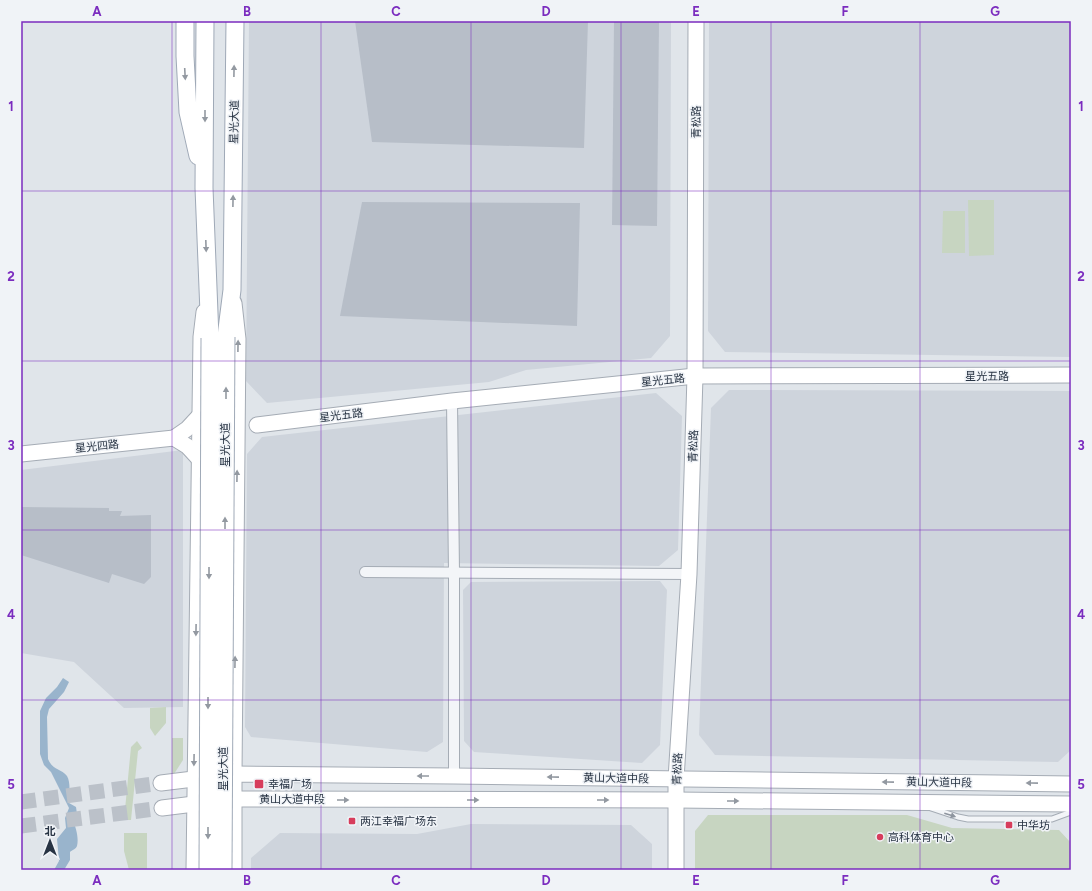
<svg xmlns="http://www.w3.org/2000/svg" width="1092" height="891" viewBox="0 0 1092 891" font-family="Figtree,'Noto Sans SC',sans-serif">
<rect width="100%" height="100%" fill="#e0e5ea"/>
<g fill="#ced4dc">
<polygon points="249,21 671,21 670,336 651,358 526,370 489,382 267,403 246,381"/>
<polygon points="709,21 1071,21 1071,357 725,352 708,331"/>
<polygon points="729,390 1071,391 1071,750 1058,762 715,755 699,735 711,408"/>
<polygon points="656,393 682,416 678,550 659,566 444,563 443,742 427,752 251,737 245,727 247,454 262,437"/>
<polygon points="183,450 183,707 124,708 74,662 21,653 21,470"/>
<polygon points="660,581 667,590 660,745 642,763 474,752 464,741 463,590 471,582"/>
<polygon points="471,824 631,825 652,844 652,870 251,870 251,858 280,833 417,834"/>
</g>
<g fill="#c7d5c1">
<polygon points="968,200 994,200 994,255 969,256"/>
<polygon points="943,211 965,211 965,253 942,253"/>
<polygon points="166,707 166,723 155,736 150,728 150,708"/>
<polygon points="172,738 183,738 183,760 174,774 172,774"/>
<polygon points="137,741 142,748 138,751 131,820 124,820 131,747"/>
<polygon points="708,815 907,815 952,828 1059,830 1071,843 1071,870 695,870 695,831"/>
<polygon points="147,833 147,870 129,870 124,851 124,833"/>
</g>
<path fill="#99b4cc" d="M63,678L69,682L64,692L49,709L47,717L48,759C53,771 61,768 67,776C71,783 69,795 69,803L76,807L77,814L72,820C76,826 79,838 77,846C76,849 72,850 70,852V860L64,870H54L59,861L57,839L66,828L65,818L69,808L51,772L44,765L40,754V711L46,698L57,687Z"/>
<g fill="#b7bec8">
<polygon points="355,21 588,21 584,148 372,142"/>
<polygon points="614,21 659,21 657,226 612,225"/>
<polygon points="362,202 580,203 577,326 340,316"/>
<polygon points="21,507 109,508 109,511 122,511 120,516 151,515 151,577 144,584 112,574 109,583 21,555"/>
</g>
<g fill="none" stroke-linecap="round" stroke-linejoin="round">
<g stroke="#bbc1c9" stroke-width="15" stroke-dasharray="15 8" stroke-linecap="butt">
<polyline points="21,802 161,783"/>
<polyline points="21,826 162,808"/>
</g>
<g stroke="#a5acb5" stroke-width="7">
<polyline id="lane" points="931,808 958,817 968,819 1052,819 1071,812"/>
</g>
<g stroke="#a5acb5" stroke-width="12">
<g id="street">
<polyline points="452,401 454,573 454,776"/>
<polyline points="365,572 689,574"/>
</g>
</g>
<g stroke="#a5acb5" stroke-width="17">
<g id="secondary">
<polyline points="234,303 238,339 234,774 234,870"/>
<polyline points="257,425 452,401 695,376 1071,375"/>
<polyline points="21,454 174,438"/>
<polyline points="199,459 187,446 174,438 187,429 199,416"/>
<polyline points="161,783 234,774 454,776 1071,784"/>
<polyline points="162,808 234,799 676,800 1071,804"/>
<polyline points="194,870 201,337 204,312"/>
<polyline points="676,870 676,779 689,574 695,376 696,21"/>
</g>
</g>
<g stroke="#9fa9b7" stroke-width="19">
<g id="primary">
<polyline points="185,21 185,56 188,112 198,156"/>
<polyline points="205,21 204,188 210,338"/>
<polyline points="226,337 232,290 235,21"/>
</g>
</g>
<use href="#lane" stroke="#f3f5f8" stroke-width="5"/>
<use href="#street" stroke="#f3f5f8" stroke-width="10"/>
<use href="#secondary" stroke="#fff" stroke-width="15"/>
<use href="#primary" stroke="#fff" stroke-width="17"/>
<g stroke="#9fa9b7" stroke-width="19" stroke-linecap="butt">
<g id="primary-bridge">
<polyline points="208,870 210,338"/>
<polyline points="223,870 226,337"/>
</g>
</g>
<use href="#primary-bridge" stroke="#fff" stroke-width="17"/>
</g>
<defs><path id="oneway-solid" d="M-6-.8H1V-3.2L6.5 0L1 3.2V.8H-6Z"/></defs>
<g fill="#9399a1">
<use href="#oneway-solid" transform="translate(234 71) rotate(-89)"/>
<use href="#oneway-solid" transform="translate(185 74) rotate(87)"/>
<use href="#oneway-solid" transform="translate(205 116) rotate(90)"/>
<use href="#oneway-solid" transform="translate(233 201) rotate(-89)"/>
<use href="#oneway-solid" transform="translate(206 246) rotate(88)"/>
<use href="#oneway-solid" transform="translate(238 346) rotate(-89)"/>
<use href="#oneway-solid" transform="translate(226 393) rotate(-90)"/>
<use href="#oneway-solid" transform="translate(237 476) rotate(-89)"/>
<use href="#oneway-solid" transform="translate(225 523) rotate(-90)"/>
<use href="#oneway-solid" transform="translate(209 573) rotate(90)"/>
<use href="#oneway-solid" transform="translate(196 630) rotate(91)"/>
<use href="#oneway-solid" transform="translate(235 662) rotate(-89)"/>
<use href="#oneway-solid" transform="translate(208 703) rotate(90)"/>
<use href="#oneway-solid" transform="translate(194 760) rotate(91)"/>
<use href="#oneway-solid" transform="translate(423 776) rotate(-180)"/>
<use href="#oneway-solid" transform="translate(553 777) rotate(-179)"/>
<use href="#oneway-solid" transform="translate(888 782) rotate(-179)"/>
<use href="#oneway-solid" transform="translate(1032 783) rotate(-179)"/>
<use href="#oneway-solid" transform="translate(343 800)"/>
<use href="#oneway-solid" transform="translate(473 800)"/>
<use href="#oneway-solid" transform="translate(603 800)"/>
<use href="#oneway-solid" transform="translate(733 801)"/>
<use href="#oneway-solid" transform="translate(208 833) rotate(90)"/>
</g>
<use fill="#8d949e" href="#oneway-solid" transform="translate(950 815) rotate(18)"/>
<path fill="none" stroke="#7b2cbf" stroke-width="1" stroke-opacity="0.55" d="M172,21V870M321,21V870M471,21V870M621,21V870M771,21V870M920,21V870M21,191H1071M21,361H1071M21,530H1071M21,700H1071"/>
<g fill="#d73d5c" stroke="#f0f3f7" stroke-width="1.5">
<rect x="254" y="779" width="10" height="10" rx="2"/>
<rect x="348" y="817" width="8" height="8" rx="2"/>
<rect x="1005" y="821" width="8" height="8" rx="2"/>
<circle cx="880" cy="837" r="4"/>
</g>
<g text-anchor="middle" stroke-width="3" stroke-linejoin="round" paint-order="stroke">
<g font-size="11" fill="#273343" stroke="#f0f3f7">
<text transform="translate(234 122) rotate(-89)" y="4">星光大道</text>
<text transform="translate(696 122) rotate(-90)" y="4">青松路</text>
<text x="987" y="380">星光五路</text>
<text transform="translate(663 380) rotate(-6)" y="4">星光五路</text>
<text transform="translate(341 415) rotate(-7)" y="4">星光五路</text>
<text transform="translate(225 445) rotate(-90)" y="4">星光大道</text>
<text transform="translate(97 446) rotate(-6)" y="4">星光四路</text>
<text transform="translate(693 446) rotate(-88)" y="4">青松路</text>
<text transform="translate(223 769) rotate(-90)" y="4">星光大道</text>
<text transform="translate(677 769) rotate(-87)" y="4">青松路</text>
<text transform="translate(616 778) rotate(1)" y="4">黄山大道中段</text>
<text transform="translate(939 782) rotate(1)" y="4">黄山大道中段</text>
<text x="292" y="803">黄山大道中段</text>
</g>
<g font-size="11" fill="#273343" stroke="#f0f3f7" text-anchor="start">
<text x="268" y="788">幸福广场</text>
<text x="360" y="825">两江幸福广场东</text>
<text x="1017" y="829">中华坊</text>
<text x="888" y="841">高科体育中心</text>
</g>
</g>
<rect width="1092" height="891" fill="none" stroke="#f0f3f7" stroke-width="44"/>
<g transform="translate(50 841)" stroke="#f0f3f7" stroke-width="3" paint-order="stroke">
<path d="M0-3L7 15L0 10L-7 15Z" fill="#273343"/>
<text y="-6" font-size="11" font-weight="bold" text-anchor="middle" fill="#273343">北</text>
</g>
<rect x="22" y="22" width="1048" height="847" fill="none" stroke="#7b2cbf" stroke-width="1.5"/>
<g font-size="13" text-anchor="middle" font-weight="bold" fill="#7b2cbf">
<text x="97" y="16">A</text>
<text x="247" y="16">B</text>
<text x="396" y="16">C</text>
<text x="546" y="16">D</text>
<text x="696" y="16">E</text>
<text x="845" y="16">F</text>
<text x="995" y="16">G</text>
<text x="11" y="111">1</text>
<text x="1081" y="111">1</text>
<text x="11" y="281">2</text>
<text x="1081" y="281">2</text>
<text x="11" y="450">3</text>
<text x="1081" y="450">3</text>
<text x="11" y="619">4</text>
<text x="1081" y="619">4</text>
<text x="11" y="789">5</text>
<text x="1081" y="789">5</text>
<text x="97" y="885">A</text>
<text x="247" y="885">B</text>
<text x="396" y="885">C</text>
<text x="546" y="885">D</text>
<text x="696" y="885">E</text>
<text x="845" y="885">F</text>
<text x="995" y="885">G</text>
</g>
</svg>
